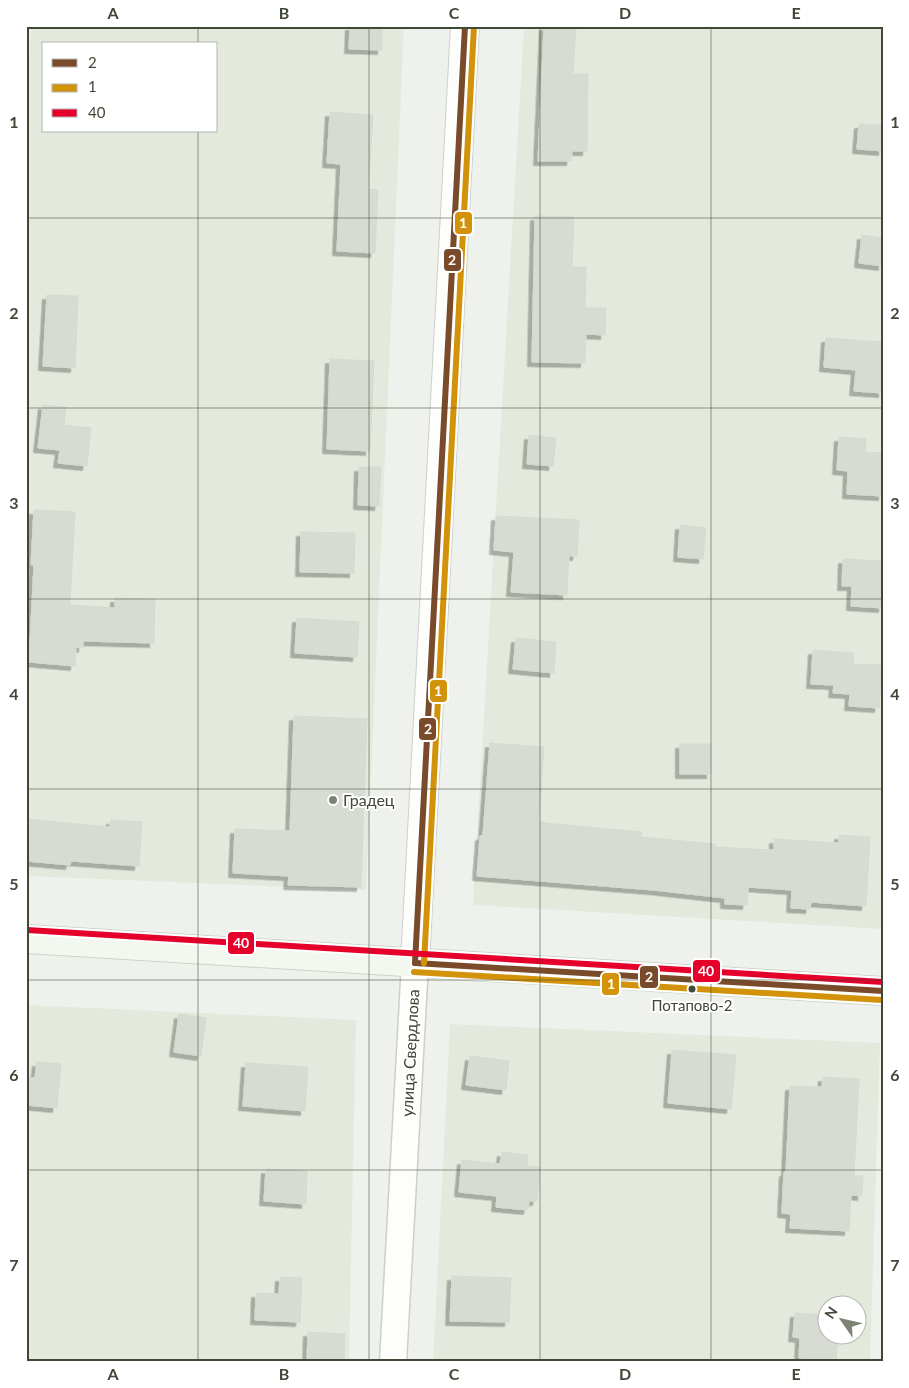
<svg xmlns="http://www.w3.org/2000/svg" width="909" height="1388" viewBox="0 0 909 1388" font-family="Lato,sans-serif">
<defs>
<filter id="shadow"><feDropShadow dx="-4.5" dy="4.5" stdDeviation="0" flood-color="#0004"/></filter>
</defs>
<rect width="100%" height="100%" fill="#eff2ec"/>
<g fill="#e3eadd" fill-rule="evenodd">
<path d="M31,26H404L366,890L26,876V112ZM44,44H216V131H44Z"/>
<polygon points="524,26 883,26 883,929 473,905"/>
<polygon points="26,1005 356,1020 349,1362 26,1362"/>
<path d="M450,1024L880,1043L870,1362H433ZM826,1306H856V1336H826Z"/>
</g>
<g fill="#d8dbd4" stroke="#d6dad1" filter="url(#shadow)">
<polygon points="350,26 382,26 382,50 349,49"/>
<polygon points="544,26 576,26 573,74 588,74 587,151 572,151 571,161 538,161"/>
<polygon points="330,112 373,115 368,189 378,190 375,253 337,251 341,164 327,163"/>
<polygon points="859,124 883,125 883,151 857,149"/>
<polygon points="535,216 574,217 572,267 586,267 585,308 606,308 605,335 586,334 585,363 532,362"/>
<polygon points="862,235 883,238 883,266 859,263"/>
<polygon points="47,295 78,296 75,368 43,366"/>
<polygon points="826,338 883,342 883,393 854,391 856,370 824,367"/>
<polygon points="330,359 374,361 370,451 327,449"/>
<polygon points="43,405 66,407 64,425 91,428 87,466 58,463 60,450 38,448"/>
<polygon points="529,435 556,438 553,466 527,464"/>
<polygon points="839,437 866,439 865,452 883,453 883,496 847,494 848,471 837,470"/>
<polygon points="359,467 381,467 379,506 358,505"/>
<polygon points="34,510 75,512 70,605 115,608 115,598 155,599 154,643 83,641 83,648 76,647 75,666 29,662 34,565 31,565"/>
<polygon points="496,516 579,520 577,556 569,556 567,595 511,592 514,552 494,550"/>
<polygon points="680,525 706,528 703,559 678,557"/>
<polygon points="301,532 355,533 354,573 300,572"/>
<polygon points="843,559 883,561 883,608 851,606 852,586 842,586"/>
<polygon points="297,618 359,622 357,657 295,653"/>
<polygon points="516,638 556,642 554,673 513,669"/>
<polygon points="813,650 854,653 853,664 882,665 879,708 849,706 850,694 833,693 834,685 811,684"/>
<polygon points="294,716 367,719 361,887 288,885 289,876 233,873 235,829 290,831"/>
<polygon points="490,743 544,747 539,821 546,823 642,832 641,837 715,844 715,847 774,850 774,839 839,843 839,835 870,837 866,906 811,902 810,909 791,908 792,890 748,887 747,905 725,904 725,898 653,890 477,876 480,836 483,836"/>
<rect x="680" y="744" width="31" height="30"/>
<polygon points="26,819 110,827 111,820 142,822 139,866 71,861 70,865 26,861"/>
<polygon points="179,1014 206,1018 201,1056 174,1052"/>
<polygon points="672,1050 736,1055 731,1109 668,1103"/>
<polygon points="470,1056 509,1061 506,1090 466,1085"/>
<polygon points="37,1062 61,1064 57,1108 26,1105 26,1077 35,1078"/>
<polygon points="246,1063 308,1067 305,1111 243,1106"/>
<polygon points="823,1077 859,1079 854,1176 863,1176 862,1196 851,1195 849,1231 790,1228 791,1214 782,1213 784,1172 786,1172 790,1086 822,1087"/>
<polygon points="502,1152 528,1155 527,1166 540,1167 537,1201 529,1201 528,1210 496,1207 497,1196 459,1192 462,1160 500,1164"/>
<polygon points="266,1169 307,1171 306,1204 264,1201"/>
<polygon points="452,1276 511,1278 509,1322 450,1321"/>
<polygon points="280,1277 302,1278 300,1322 255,1320 256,1293 279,1294"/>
<polygon points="795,1313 826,1315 826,1336 838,1336 836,1361 799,1358 800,1338 793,1337"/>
<polygon points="308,1332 345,1334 344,1362 307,1362"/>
</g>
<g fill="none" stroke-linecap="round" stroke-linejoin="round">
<g stroke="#ccd0c9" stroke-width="29">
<polyline id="minor" points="393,1362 415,963"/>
</g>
<g stroke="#ccd0c9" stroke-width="30">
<polyline id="tertiary" points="415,963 465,26"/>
</g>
<g stroke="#ccd5c6" stroke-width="30">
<polyline id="secondary" points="26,939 883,991"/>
</g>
<use href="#minor" stroke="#fdfdfc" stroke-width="26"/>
<use href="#tertiary" stroke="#fdfdfc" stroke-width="28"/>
<use href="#secondary" stroke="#f2f7ef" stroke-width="28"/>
<g stroke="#fff" stroke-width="10">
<g id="bus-1">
<polyline points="415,963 465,26"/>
<polyline points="415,963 883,991"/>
</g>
</g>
<g stroke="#fff" stroke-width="10">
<g id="bus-2">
<polyline points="424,963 474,26"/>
<polyline points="414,972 882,1000"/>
</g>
</g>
<g stroke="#fff" stroke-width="10">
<polyline id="bus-3" points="27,930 883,982"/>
</g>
<use href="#bus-1" stroke="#7a4b2a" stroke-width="6"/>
<use href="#bus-2" stroke="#d2930b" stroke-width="6"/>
<use href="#bus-3" stroke="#e4002b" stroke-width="6"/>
</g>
<path fill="none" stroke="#404837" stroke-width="1" stroke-opacity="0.55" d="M198,26V44M369,26V1362M540,26V1362M711,26V1362M198,131V1362M26,218H883M26,408H883M26,599H883M26,789H883M26,980H883M26,1170H883"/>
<circle fill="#7d8476" stroke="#fff" stroke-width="2" cx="333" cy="800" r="5"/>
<circle fill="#404837" stroke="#fff" stroke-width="2" cx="692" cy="989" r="4.5"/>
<g text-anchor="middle" stroke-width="4" stroke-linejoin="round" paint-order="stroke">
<g font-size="15" fill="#404837" stroke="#fff">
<text x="692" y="1011">Потапово-2</text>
</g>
<g font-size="16" fill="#404837" stroke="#fff" text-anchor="start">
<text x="343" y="806">Градец</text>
</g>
<g font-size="16" fill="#404837" stroke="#fff">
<text transform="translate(410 1053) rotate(-87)" y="6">улица Свердлова</text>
</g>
</g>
<g stroke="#fff" stroke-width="2">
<rect x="454" y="211" width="19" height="24" rx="5" fill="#d2930b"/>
<rect x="443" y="248" width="19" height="24" rx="5" fill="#7a4b2a"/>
<rect x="429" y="679" width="19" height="24" rx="5" fill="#d2930b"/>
<rect x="418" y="717" width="19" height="24" rx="5" fill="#7a4b2a"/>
<rect x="227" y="931" width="28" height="24" rx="5" fill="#e4002b"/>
<rect x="692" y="959" width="29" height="24" rx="5" fill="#e4002b"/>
<rect x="639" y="965" width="20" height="24" rx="5" fill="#7a4b2a"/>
<rect x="601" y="972" width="19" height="24" rx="5" fill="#d2930b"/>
</g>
<g font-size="14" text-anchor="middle" font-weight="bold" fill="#fff">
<text x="463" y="228">1</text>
<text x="452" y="265">2</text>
<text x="438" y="696">1</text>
<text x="428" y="734">2</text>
<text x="241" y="948">40</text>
<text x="706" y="976">40</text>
<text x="649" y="982">2</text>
<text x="611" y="989">1</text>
</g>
<rect width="909" height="1388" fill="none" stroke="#ffffff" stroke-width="55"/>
<rect x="42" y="42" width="175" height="90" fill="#ffffff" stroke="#b3b6af"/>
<rect x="52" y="59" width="25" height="8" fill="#7a4b2a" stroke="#b3b6af"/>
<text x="88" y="68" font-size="15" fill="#404837">2</text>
<rect x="52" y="84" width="25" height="8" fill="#d2930b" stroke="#b3b6af"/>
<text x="88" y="92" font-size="15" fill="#404837">1</text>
<rect x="52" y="109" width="25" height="8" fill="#e4002b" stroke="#b3b6af"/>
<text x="88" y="118" font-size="15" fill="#404837">40</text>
<g transform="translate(842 1320) rotate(304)"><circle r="24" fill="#ffffff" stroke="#b3b6af"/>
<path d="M0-4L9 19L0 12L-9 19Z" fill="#7d8476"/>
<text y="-8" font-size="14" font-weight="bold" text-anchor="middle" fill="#404837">N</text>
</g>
<rect x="28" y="28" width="854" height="1332" fill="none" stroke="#404837" stroke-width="2"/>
<g font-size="16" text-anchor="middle" font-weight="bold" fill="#404837">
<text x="113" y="19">A</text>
<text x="284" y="19">B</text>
<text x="454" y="19">C</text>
<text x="625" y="19">D</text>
<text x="796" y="19">E</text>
<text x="14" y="128">1</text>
<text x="895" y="128">1</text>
<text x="14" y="319">2</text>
<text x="895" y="319">2</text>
<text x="14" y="509">3</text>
<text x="895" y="509">3</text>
<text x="14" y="700">4</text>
<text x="895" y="700">4</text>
<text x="14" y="890">5</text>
<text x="895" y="890">5</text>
<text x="14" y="1081">6</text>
<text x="895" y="1081">6</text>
<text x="14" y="1271">7</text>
<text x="895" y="1271">7</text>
<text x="113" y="1380">A</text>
<text x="284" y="1380">B</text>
<text x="454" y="1380">C</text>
<text x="625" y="1380">D</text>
<text x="796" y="1380">E</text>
</g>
</svg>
